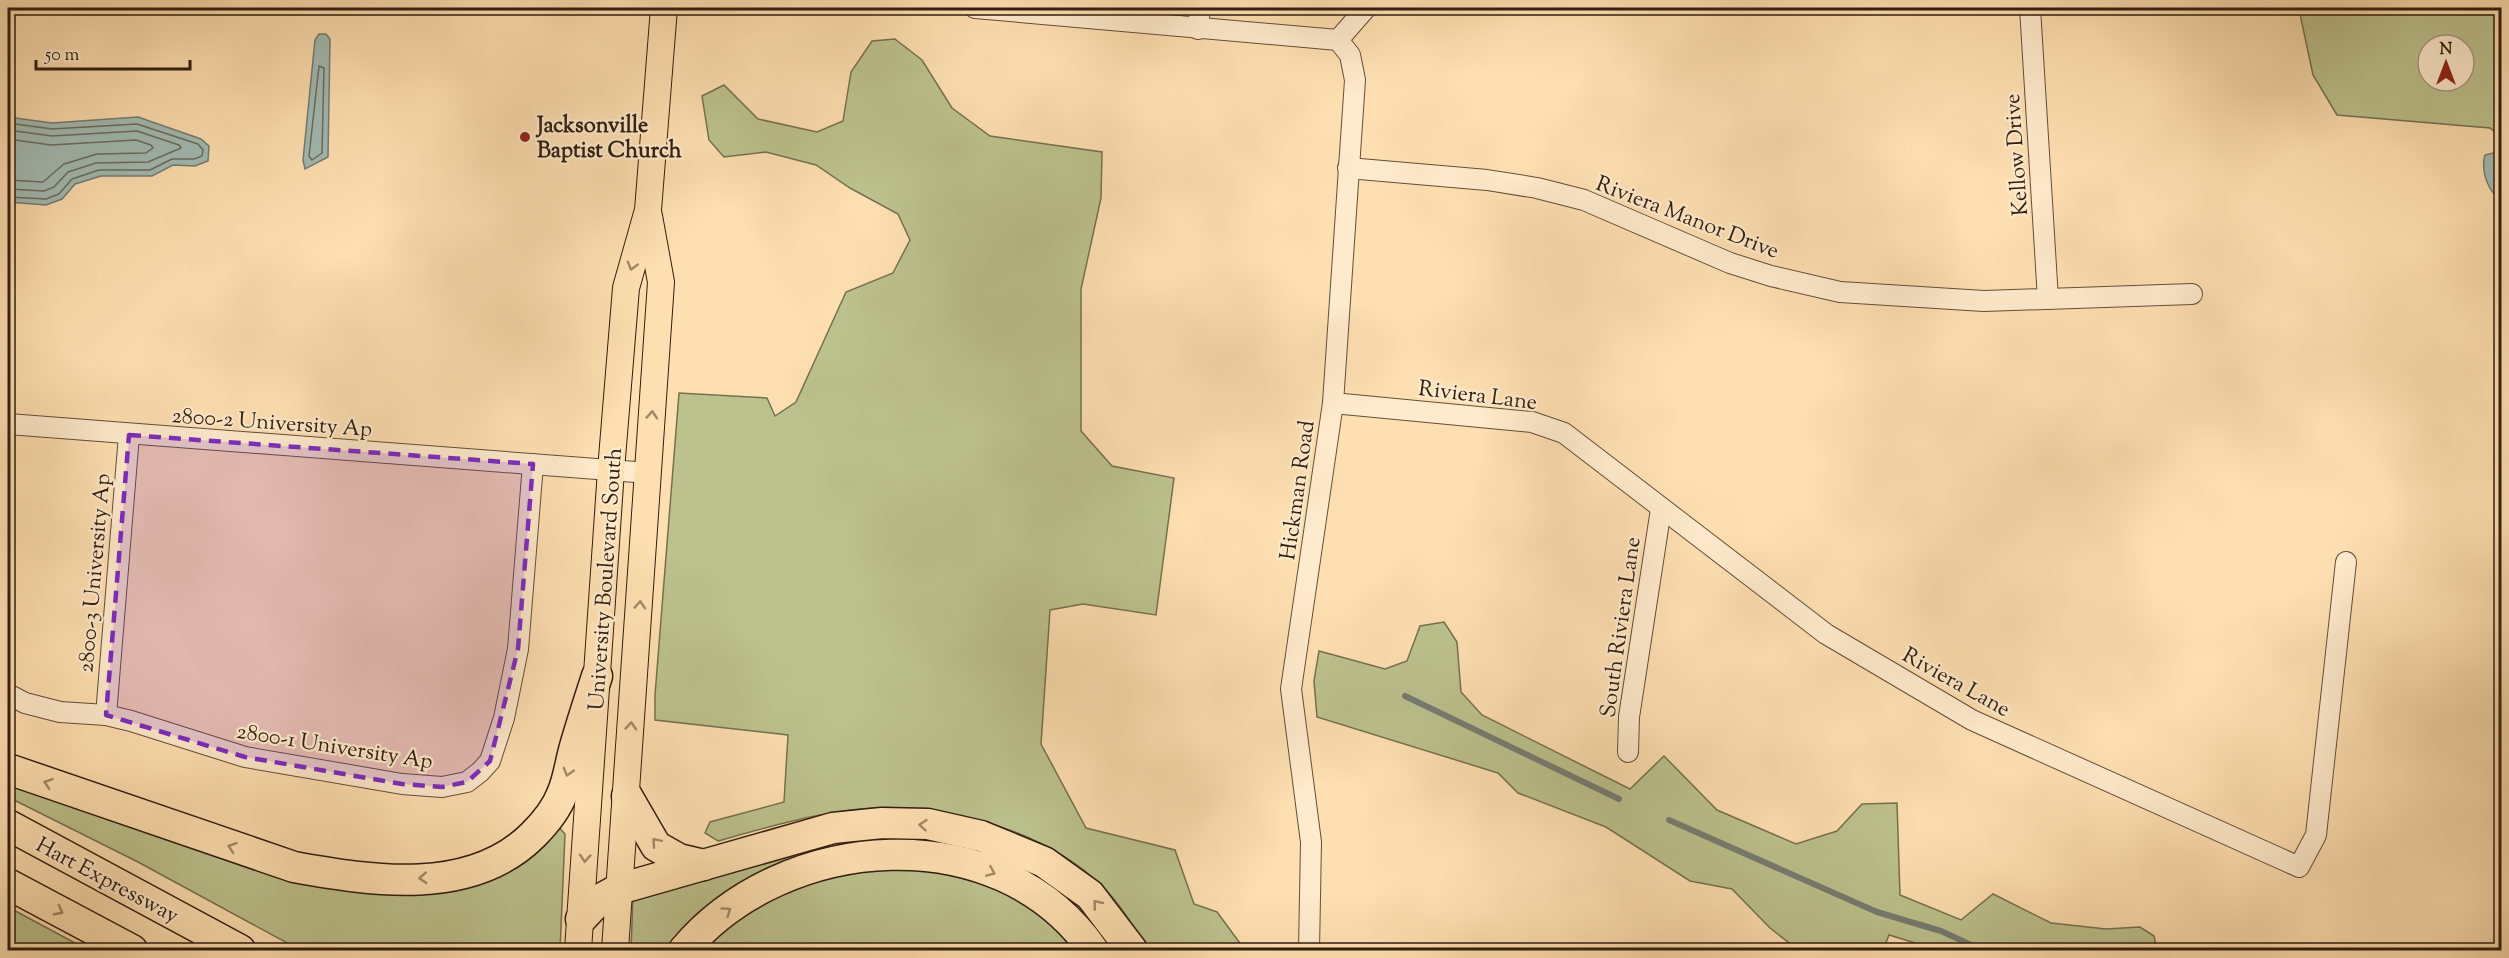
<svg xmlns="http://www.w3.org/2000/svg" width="2509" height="958" viewBox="0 0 2509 958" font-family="'Sorts Mill Goudy',serif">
<rect width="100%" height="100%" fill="#fedfb1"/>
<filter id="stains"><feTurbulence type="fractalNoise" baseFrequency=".00333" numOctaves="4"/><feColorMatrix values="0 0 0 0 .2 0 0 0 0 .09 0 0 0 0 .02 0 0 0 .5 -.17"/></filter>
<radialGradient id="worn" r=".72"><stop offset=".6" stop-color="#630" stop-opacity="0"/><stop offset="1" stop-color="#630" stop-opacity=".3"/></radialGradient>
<g fill="#bcc28e" stroke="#76704e" stroke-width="1.5" fill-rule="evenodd">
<path d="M2302,8H2501V80H2498L2496,91L2501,93V137L2490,128L2337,115L2313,75L2300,14ZM2428,45H2464V81H2428Z"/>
<path d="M895,39L922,60L952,108L990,136L1102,152L1101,198L1081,289V431L1112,466L1174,478L1156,615L1083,604L1050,610L1041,744L1086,828L1175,850L1194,904L1217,912L1245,950H1148C1135,929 1121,905 1103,887C1042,827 934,799 850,810C805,816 761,829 718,841L705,833L710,822L784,802L788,735L655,720V695L679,393L767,398L775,416L796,402L846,292L893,273L910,240L898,214L850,188L816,165L766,152L724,157L709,140L702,96L724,85L758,119L817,132L843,121L851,72L872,41Z"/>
<polygon points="1444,622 1457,642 1461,692 1482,715 1630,789 1664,756 1717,810 1796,844 1837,831 1862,804 1897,803 1900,895 1961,920 1993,894 2051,923 2106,929 2140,927 2154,936 2157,950 1938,950 1889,935 1883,950 1798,950 1770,928 1732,889 1690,881 1606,827 1518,793 1498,773 1317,717 1314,681 1319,651 1385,669 1407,661 1420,626"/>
<polygon points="8,776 422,887 556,824 565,834 560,950 300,950 138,862 8,797"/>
<polygon points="793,848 797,861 671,950 631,950 633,894"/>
<polygon points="861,865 947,868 1022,897 1081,950 697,950 770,893"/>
<polygon points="8,907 88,950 9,950"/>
</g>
<g fill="#a2bbb4" stroke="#757c72" stroke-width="1.5">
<polygon points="319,34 326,34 330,39 328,157 305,169 303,160 315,40"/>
<polygon points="8,117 52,123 138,117 201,139 209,146 208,161 195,166 173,165 152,176 101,176 75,184 62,199 46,205 8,202"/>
<path d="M2501,151V196H2496C2486,186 2481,168 2485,155Z"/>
</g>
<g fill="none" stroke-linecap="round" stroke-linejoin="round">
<g stroke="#6a6c61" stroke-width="1.5">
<polygon points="319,66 324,68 322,153 312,160 309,156"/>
<polyline points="8,123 52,129 137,124 198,144 203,150 202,156 194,159 172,159 150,170 99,170 72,179 59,194 46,199 8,197"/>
<polyline points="8,130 52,136 137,131 179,145 181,148 148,162 96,163 68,172 54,187 44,191 8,189"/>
<polyline points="8,139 51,145 136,140 151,145 153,148 146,153 97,154 64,164 43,182 8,180"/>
</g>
<g stroke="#757c72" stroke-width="6">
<polyline points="1405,696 1619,799"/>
<polyline points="1669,820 1877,912 1941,931 1982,950"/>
</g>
<g stroke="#644e37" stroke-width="22">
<g id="minor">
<polyline points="975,8 1338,40 1366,8"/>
<polyline points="2030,8 2048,299"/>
<polyline points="1198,29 1200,8"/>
<polyline points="1348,168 1487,180 1537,188 1584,200 1730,263 1771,276 1840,292 1984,301 2192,294"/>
<polyline points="1333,403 1532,422 1564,433 1826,634 1972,720 2299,867 2316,835 2346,562"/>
<polyline points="8,424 649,473"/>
<polyline points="8,694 25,703 60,712 106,715 131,721 245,757 402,784 442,787 467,782 480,772 490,761 504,718 518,649 533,464"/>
<polyline points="106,715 129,435"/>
<polyline points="1628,752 1629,717 1661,509"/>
<polyline points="1309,950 1311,842 1291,689 1333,403 1355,80 1350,55 1338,40"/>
</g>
</g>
<g stroke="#311d0e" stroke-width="28">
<g id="major">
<polyline points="578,950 611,470 626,288 648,210 664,8"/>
<polyline points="615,950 661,282 649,216"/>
</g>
</g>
<g stroke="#311d0e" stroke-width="33">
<g id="highway">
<path d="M8,769L294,867C372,881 471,897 533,835C544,824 556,810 562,794C568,781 570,765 574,750C581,725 589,701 597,676"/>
<polyline points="627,796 656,846 679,859 704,865"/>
<polyline points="8,825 240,950"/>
<polyline points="8,884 132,950"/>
<polyline points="581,919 599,900 619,889 833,828 882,823 928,824 981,836 1044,862 1090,895 1132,950"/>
<path d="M684,950C784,831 999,815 1093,950"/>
</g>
</g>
<use href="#minor" stroke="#feeacc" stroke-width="20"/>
<use href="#major" stroke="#fedfb1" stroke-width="26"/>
<use href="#highway" stroke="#fedfb1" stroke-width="30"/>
</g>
<defs><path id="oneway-chevron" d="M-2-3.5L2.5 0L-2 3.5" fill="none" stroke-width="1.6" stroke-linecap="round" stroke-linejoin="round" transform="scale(1.5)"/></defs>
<g stroke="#a28868">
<use href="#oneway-chevron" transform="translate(632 266) rotate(106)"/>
<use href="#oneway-chevron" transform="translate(652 415) rotate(-86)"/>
<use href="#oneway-chevron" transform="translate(640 605) rotate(-86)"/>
<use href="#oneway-chevron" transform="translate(631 726) rotate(-86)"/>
<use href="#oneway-chevron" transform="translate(568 772) rotate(105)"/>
<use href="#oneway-chevron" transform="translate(48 783) rotate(-161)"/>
<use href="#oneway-chevron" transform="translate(923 825) rotate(-175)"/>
<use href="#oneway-chevron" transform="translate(656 842) rotate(-131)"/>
<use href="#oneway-chevron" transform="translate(232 847) rotate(-161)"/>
<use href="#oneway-chevron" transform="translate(585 858) rotate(94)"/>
<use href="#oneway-chevron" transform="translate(991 872) rotate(23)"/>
<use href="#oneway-chevron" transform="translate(423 878) rotate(177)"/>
<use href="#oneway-chevron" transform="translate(1097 904) rotate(-129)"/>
<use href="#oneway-chevron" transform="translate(59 911) rotate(28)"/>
<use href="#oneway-chevron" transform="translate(727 911) rotate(-35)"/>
</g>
<path fill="#7b2cbf" fill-opacity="0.2" stroke="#7b2cbf" stroke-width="4.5" stroke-dasharray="12 8" stroke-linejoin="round" d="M129,435L533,464L518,649L490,761L467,782L442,787L402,784L245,757L106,715Z"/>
<circle fill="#8f2418" stroke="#feeacc" stroke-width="2" cx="525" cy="137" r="6"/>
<g text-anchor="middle" stroke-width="4.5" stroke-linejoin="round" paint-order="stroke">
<g font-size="22" font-weight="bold" fill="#311d0e" stroke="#feeacc" text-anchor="start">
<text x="537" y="132">Jacksonville<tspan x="537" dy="25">Baptist Church</tspan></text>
</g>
<g font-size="22" fill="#311d0e" stroke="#feeacc">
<text transform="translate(2015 155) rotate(-94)" y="8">Kellow Drive</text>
<text transform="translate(1688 216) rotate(21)" y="8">Riviera Manor Drive</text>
<text transform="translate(1478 394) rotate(7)" y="8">Riviera Lane</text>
<text transform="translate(272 421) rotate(4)" y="8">2800-2 University Ap</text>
<text transform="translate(1296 490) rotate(-82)" y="8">Hickman Road</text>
<text transform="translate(93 573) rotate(-85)" y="8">2800-3 University Ap</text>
<text transform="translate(604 579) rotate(-86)" y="8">University Boulevard South</text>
<text transform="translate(1619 627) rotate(-82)" y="8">South Riviera Lane</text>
<text transform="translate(1957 681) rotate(29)" y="8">Riviera Lane</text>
<text transform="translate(335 745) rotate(9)" y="8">2800-1 University Ap</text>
<text transform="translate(108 879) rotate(28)" y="8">Hart Expressway</text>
</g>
</g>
<rect width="2509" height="958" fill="none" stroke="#fedfb1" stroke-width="30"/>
<rect x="9" y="9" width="2491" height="940" fill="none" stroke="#311d0e" stroke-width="3"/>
<rect x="15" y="15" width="2479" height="928" fill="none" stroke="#311d0e" stroke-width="1.5"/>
<g transform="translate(2446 63)"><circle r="28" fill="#feeacc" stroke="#ac9880" stroke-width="1.5"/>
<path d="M0-4.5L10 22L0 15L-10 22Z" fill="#8f2418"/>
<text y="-9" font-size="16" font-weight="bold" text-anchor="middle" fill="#311d0e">N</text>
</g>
<path d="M36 60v9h154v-9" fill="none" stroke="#311d0e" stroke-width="3"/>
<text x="45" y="60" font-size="18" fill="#311d0e" stroke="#feeacc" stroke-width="4.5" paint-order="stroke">50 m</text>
<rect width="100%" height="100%" filter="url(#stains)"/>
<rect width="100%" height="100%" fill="url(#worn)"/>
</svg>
